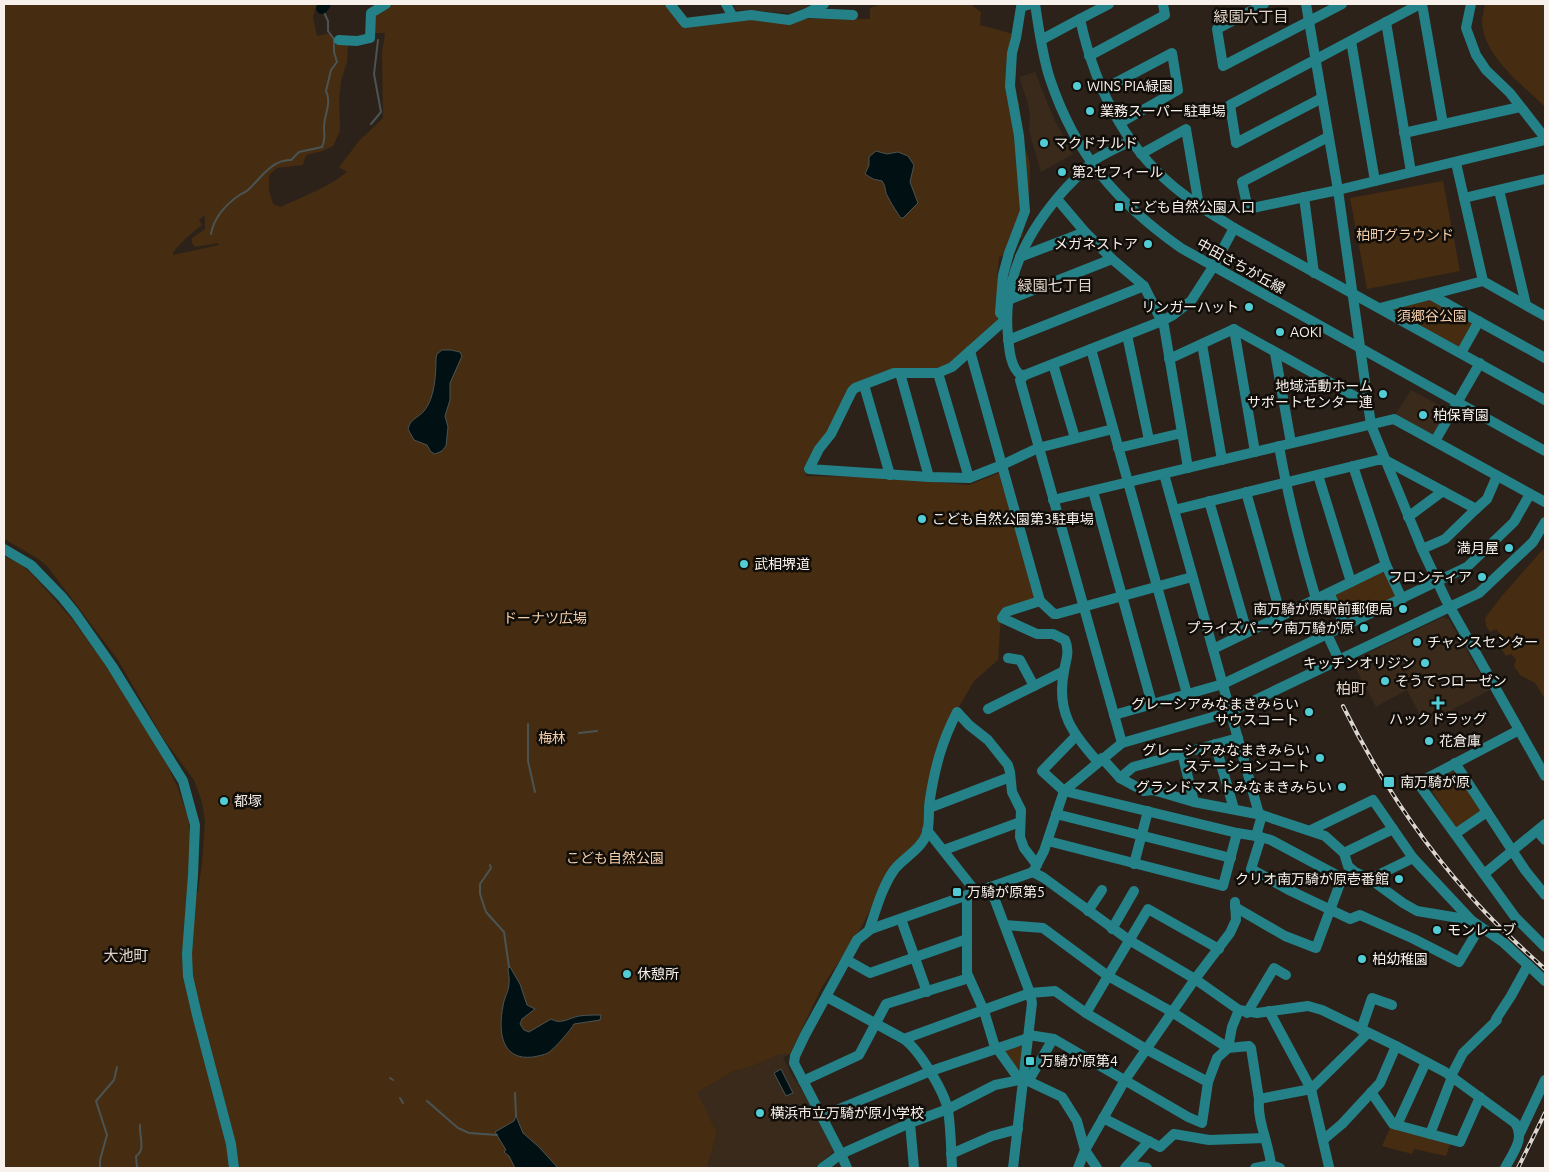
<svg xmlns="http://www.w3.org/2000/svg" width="1549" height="1172" viewBox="0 0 1549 1172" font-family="Ubuntu,'Noto Sans JP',sans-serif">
<rect width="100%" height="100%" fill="#2c2219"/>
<g fill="#392a1c">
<polygon points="733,4 813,4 791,13 736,10"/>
<polygon points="1035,72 1054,119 1073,154 1041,172 1029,131 1030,117 1028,103 1019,77"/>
<polygon points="1411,390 1448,410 1435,436 1395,415"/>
<polygon points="1443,617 1449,620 1490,690 1425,724 1407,690 1376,707 1352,661"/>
<polygon points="780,1054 790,1054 783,1058 793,1077 803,1092 834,1151 814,1168 707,1168 717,1133 696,1092 734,1071 753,1066"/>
</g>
<g fill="#462c10" fill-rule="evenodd">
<path d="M4,4H317L313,17L317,36L330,33L338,42L348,44L347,62L341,81L339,99L340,131L333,146L322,151L306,155L303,165L277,168L269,175V190L273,204L280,207C304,196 327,188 347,172L339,167L359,141L383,118L382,53L385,33H373V14L389,4H662L671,10L684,28L750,19H870V8L881,4H973V6L981,12L980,25L1013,34L1011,88L1019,103L1023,139L1030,164L1029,206L1022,238L1016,237L1004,255L999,257L997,277L1004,281L1001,315L997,322L949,364L938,368L896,369L887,370L861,382L804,468L806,476L877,477L969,485L999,473L1036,598L1001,616L998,660L974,681L952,719L923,836L890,870L860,930L822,987L790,1054H780L753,1066L734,1071L697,1092L717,1133L707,1168H4V556L20,564L31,573L73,620L111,673L164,758L177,786L188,817L192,850V894L198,892L202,863L205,821L202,802L194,780L163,738L118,660L47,566L37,558L4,539ZM205,215V229L192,238V243L195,247L218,243L219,245L173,255V252L186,238L202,225L199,220Z"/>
<path d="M1485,4H1545V107C1522,84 1485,58 1482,23C1482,17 1484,10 1485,4Z"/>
<polygon points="1443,181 1460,271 1367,289 1350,198"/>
<polygon points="1430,298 1475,323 1459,348 1388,309"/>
<polygon points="1545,547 1545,699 1535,683 1520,675 1514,666 1516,660 1511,654 1506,656 1500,647 1504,639 1496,629 1490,632 1486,626 1485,618 1501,597"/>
<polygon points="1385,570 1397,597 1346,621 1334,593"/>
<polygon points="1457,768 1485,812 1457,830 1429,786"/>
<polygon points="1023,1043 1021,1066 1016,1069 1001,1052"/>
<polygon points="1391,1126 1450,1144 1446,1156 1414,1149 1412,1154 1382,1146"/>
</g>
<g fill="#011113" stroke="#4b5454">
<path d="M876,151L887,154L898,152L908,156L914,165L910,182L918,203L903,218H901C898,215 887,196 886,193C885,188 885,185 882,181L873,179L865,174L869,165V157Z"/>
<path d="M442,350H451L460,352L462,356L450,383V400L445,416L448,427L446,446L442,451L435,454L431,452L427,445L414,440L408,429C410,419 418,418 424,411C435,398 436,374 436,358L437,354Z"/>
<path d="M510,967L520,984L527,1005L535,1009L522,1019L520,1024L524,1030L529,1032L551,1019C561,1025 569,1018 579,1016C587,1015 593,1015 601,1015L600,1020L574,1024C571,1030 554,1049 548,1053C544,1055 538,1056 533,1057C501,1061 498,1031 503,1006C504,998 509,991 509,983C510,978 508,973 508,968Z"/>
<polygon points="781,1069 793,1093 786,1096 774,1073"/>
<polygon points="516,1116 523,1133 539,1147 558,1168 515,1168 509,1156 504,1152 506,1150 495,1132 514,1121"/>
</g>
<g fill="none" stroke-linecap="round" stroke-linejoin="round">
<g stroke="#4b5454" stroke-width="2">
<polyline points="371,124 381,112 374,74 378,40"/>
<path d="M211,234C214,217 226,204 241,194C242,194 247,191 248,190C260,179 272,159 291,160L299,152L322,147C326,140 324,136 324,127C324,115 332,103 326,91L331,70L337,62L334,52V39L328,31V21L322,8"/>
<polyline points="528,724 528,761 535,792"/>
<polyline points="579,733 597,731"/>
<polyline points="490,865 491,868 480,884 480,894 486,912 504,932 509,967"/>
<polyline points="390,1078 393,1080"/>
<polyline points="515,1093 516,1116"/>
<polyline points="400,1098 403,1103"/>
<polyline points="427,1101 458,1128 469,1133 497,1135"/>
<polyline points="100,1168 100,1160 107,1135 96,1101 114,1080 117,1067"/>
<path d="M137,1168L136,1156C146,1150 139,1136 140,1125"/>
</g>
<polyline stroke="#011113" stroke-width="12" points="322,8 325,4"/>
<g stroke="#248188" stroke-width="10">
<polyline points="670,4 685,23 751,15 789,20 807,13 824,4"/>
<polyline points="726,4 733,17"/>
<path d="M1035,4C1039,29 1042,55 1050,79C1075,154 1117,203 1181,248L1545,451"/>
<polyline points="1264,4 1217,29 1223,66 1342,4"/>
<polyline points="1306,4 1338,190 1371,425 1422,549 1446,600 1545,776"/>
<polyline points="1422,4 1443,124"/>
<polyline points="1471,4 1466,28 1476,55 1486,70 1510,93 1545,138"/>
<polyline points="808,13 853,15"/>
<polyline points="1080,19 1109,4"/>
<polyline points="1386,22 1411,172"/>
<polyline points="339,40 357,41 370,38 371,13 386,4"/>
<path d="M1041,40L1080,19C1095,88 1126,151 1183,194C1199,207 1217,217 1234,228L1545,400"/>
<polyline points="1351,41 1375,181"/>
<polyline points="1089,56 1165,15 1163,4"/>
<polyline points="1102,90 1172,53 1178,90 1120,123"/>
<polyline points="1322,98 1236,143 1230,105 1420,4"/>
<polyline points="1404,133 1520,107"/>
<polyline points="1328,137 1242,182 1248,209 1338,190 1545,140"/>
<polyline points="1141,154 1186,129 1199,206"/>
<polyline points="1456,163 1483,281"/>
<polyline points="1499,190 1526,305"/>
<polyline points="1304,197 1314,273"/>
<polyline points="1464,198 1545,179"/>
<polyline points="1057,199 1085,232 1112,259 1144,286 1164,326 1188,468"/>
<polyline points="1020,257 1085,232"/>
<polyline points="1431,295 1545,358"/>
<polyline points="1008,300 1112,259"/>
<polyline points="1380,308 1483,281 1545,316"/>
<polyline points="1006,319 952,367 938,373 894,373 855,388 852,391 831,434 819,449 809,469 929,477 969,478 1002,465 1038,448 1113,429"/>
<polyline points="1006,319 1000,313 1003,275 1009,253 1025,211 1019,136 1010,86 1012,53 1016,38 1021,7 1031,4"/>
<polyline points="1234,329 1255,452"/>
<polyline points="1127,335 1149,440"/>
<polyline points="1008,340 1144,286"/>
<polyline points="1202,344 1222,460"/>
<polyline points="1091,349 1187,694"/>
<polyline points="970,351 1040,601 1054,614 1057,614 1192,577"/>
<polyline points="1275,353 1291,443"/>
<polyline points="1461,353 1479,321"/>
<polyline points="1169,359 1234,329 1367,403"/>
<polyline points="1053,364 1075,438"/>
<polyline points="900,373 929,477"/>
<polyline points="938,373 969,478"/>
<path d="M1025,375H1021C1010,368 1009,347 1008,336C1002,278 1028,230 1066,188C1076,178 1085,168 1096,159C1107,152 1119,147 1130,141"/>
<polyline points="864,385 890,475"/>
<polyline points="1435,441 1480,363"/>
<path d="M1279,446C1288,498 1301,548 1316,599"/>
<polyline points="1118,448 1182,433"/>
<polyline points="1353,466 1386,565 1402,599"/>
<polyline points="1164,474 1259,814"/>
<polyline points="1318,475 1351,582"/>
<polyline points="1093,491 1152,704"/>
<polyline points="1246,492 1281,616"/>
<polyline points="1053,500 1394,419 1545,502"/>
<polyline points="1209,501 1247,632"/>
<polyline points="1174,510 1378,460 1385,460 1476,509"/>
<polyline points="1408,517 1443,491"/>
<polyline points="4,549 31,565 62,597 75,613 112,666 183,781 195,825 193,875 187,954 188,976 197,1015 231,1144 234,1168"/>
<polyline points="1422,549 1445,539 1476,509 1487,499 1497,476"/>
<polyline points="1329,593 1345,626"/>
<path d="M1040,601L1006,612L1002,618L1037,634H1053L1065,640C1070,651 1066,660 1064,671C1056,712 1072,733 1098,762"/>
<polyline points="1327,634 1339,660"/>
<polyline points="1213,649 1386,565"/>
<polyline points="1008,658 1020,660 1034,686"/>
<polyline points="988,709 1064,671"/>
<polyline points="1114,715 1223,684 1467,567 1514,522 1530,494"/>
<polyline points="1519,730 1418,783 1515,917 1545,947"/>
<polyline points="1076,736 1042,771 1064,791 1237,833 1256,836 1271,840 1342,878 1316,948 1285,936 1235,907"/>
<polyline points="1122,743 1020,380 1025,375 1162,321 1173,315 1191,301 1213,267 1234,228"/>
<polyline points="1215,744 1234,809"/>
<polyline points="1182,753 1194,802"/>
<polyline points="1102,758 1120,778 1144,791 1153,790 1194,802 1262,815 1325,836 1344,853 1348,866 1355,872 1370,879 1403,903 1417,911 1471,920 1504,943 1545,981"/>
<polyline points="1455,763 1525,870 1545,895"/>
<polyline points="1120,778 1133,767 1238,738"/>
<polyline points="929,808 1010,777"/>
<polyline points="1056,814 1231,858"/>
<polyline points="927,830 976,892"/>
<polyline points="1311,830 1373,800 1413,858 1471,920"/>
<polyline points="1537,831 1545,840"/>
<polyline points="1455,834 1487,812"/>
<polyline points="1256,836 1262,815"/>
<polyline points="1261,837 1251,869 1291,891 1350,919 1360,915 1414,939 1459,962 1480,927"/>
<polyline points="1048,841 1223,886 1237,833"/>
<polyline points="944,850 1020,822"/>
<polyline points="1344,853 1393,829"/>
<polyline points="1134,864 1148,811"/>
<polyline points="1033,872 1044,851 1064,791 1122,743 1230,712 1479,593 1533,542 1545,522"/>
<polyline points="1484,874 1545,824"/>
<polyline points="1370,879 1413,858"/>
<polyline points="990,887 1030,993 1032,1003 1013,1168"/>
<polyline points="967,895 967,973 984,1011 994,1044 1019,1079"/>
<polyline points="1088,911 1102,890"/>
<polyline points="901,919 927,992"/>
<polyline points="1005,925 1043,928 1108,976 1172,1012 1228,1048 1249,1046 1251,1048 1259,1099"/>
<polyline points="1112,929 1134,891"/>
<path d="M869,930C876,910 882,887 894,870C903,858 922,849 927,833C930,823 928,810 930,799C935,767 942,741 957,712L969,725L988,740L1008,765L1010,772L1012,792L1021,810L1020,837L1024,848L1037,865"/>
<polyline points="847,960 870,973 967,939"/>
<path d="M827,997L904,1039C920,1051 944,1091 948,1110C951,1129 951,1149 952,1168"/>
<polyline points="1269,1011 1311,1089 1329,1167"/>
<polyline points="1086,1013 1148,909 1219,949"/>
<polyline points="1247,1013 1274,968 1286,975"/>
<polyline points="1361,1030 1372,998 1392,1005"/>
<polyline points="1029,1035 1054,1039 1188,1117 1202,1123 1208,1082 1217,1058 1228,1048 1232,1027 1239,1010"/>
<polyline points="904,1039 1030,993 1055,991 1086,1013 1146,1049 1208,1082"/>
<polyline points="1451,1076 1463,1053 1497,1020 1496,1019 1511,996 1528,965"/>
<polyline points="1029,1080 1053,1039"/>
<polyline points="803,1081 859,1055 886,1004 969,978"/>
<polyline points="1371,1092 1393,1124 1460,1142 1480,1097"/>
<polyline points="822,1116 931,1071 1028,1038"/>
<polyline points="1103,1118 1160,1147 1174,1134 1209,1140 1265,1138"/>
<polyline points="910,1123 914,1168"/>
<polyline points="1397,1125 1426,1062"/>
<polyline points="1520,1133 1545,1080"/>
<polyline points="1430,1134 1452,1077"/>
<polyline points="1323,1140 1342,1124 1380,1083 1396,1046"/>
<polyline points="951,1154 992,1136 1018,1129"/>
<polyline points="1128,1165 1147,1168"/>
<path d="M1271,1165C1269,1143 1257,1122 1259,1099L1311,1089L1368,1033"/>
<polyline points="822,1168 841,1154 910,1123 948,1109 995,1085 1024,1079 1062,1097 1077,1121 1085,1150 1097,1168"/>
<path d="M847,1168L841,1154L794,1063L795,1056L805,1035L857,940L871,929L1033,872L1044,878L1129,940L1195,979L1239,1010L1257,1013L1308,1006L1322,1010L1396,1046L1445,1072L1515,1123C1526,1138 1512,1154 1505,1168"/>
<polyline points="1078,1168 1085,1150 1125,1080 1195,979 1230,933 1236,920 1235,902"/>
<polyline points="1125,1168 1149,1141"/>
<polyline points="1255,1168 1271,1165 1280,1168"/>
</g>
<g stroke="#ddd5cf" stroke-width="4">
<g id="rail">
<path d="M1343,706C1380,781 1427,851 1485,912C1504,932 1525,951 1545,969"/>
<polyline points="1518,1168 1545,1113"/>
</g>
</g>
<use href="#rail" stroke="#110d09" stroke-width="2" stroke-dasharray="5.5" stroke-linecap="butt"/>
</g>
<g fill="#52ccd5" stroke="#110d09" stroke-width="2">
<circle cx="1077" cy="86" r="5"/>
<circle cx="1090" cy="111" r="5"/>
<circle cx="1044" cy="143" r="5"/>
<circle cx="1062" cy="172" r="5"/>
<rect x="1114" y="202" width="10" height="10" rx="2.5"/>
<circle cx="1148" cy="244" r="5"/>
<circle cx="1249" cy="307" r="5"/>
<circle cx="1280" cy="332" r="5"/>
<circle cx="1383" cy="394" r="5"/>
<circle cx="1423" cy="415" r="5"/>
<circle cx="922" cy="519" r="5"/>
<circle cx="1509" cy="548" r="5"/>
<circle cx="744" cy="564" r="5"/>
<circle cx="1482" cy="577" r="5"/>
<circle cx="1403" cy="609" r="5"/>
<circle cx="1364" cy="628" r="5"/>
<circle cx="1417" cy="642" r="5"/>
<circle cx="1425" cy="663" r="5"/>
<circle cx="1385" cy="681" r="5"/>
<path d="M1435.5 695.5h5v5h5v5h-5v5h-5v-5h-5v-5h5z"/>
<circle cx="1309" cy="712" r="5"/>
<circle cx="1429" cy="741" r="5"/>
<circle cx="1320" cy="758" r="5"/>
<rect x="1383" y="776" width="12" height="12" rx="2.5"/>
<circle cx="1342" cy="787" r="5"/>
<circle cx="224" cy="801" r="5"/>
<circle cx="1399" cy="879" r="5"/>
<rect x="952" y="887" width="10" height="10" rx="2.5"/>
<circle cx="1437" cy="930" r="5"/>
<circle cx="1362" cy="959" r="5"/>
<circle cx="627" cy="974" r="5"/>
<rect x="1025" y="1056" width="10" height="10" rx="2.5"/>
<circle cx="760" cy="1113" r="5"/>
</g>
<g text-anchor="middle" stroke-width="5" stroke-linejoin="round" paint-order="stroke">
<g font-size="14" fill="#f8f1eb" stroke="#110d09" text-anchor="start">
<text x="1087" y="91">WINS PIA緑園</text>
<text x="1100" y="116">業務スーパー駐車場</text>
<text x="1054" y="148">マクドナルド</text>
<text x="1072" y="177">第2セフィール</text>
<text x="1129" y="212">こども自然公園入口</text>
<text x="1138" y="249" text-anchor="end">メガネストア</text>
<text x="1239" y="312" text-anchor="end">リンガーハット</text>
<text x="1290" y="337">AOKI</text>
<text x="1373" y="391" text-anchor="end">地域活動ホーム<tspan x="1373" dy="16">サポートセンター連</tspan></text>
<text x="1433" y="420">柏保育園</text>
<text x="932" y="524">こども自然公園第3駐車場</text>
<text x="1499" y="553" text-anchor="end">満月屋</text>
<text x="754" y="569">武相堺道</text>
<text x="1472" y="582" text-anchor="end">フロンティア</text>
<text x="1393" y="614" text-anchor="end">南万騎が原駅前郵便局</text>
<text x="1354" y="633" text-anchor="end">プライズパーク南万騎が原</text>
<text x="1427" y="647">チャンスセンター</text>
<text x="1415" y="668" text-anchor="end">キッチンオリジン</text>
<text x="1395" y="686">そうてつローゼン</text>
<text x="1299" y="709" text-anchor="end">グレーシアみなまきみらい<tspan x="1299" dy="16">サウスコート</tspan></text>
<text x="1438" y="724" text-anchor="middle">ハックドラッグ</text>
<text x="1439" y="746">花倉庫</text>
<text x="1310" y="755" text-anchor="end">グレーシアみなまきみらい<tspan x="1310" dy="16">ステーションコート</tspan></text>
<text x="1400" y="787">南万騎が原</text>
<text x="1332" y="792" text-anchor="end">グランドマストみなまきみらい</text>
<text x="234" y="806">都塚</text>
<text x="1389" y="884" text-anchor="end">クリオ南万騎が原壱番館</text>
<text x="967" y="897">万騎が原第5</text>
<text x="1447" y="935">モンレーブ</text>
<text x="1372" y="964">柏幼稚園</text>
<text x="637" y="979">休憩所</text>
<text x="1040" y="1066">万騎が原第4</text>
<text x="770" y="1118">横浜市立万騎が原小学校</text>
</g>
<g font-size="14" fill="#f3ceab" stroke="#110d09">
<text x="1405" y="240">柏町グラウンド</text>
<text x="1432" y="321">須郷谷公園</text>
<text x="545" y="623">ドーナツ広場</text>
<text x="552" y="743">梅林</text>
<text x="615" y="863">こども自然公園</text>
</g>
<g font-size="14" fill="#f8f1eb" stroke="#110d09">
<text transform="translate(1241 266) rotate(29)" y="5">中田さちが丘線</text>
</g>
<g font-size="15" fill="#e2d4c8" stroke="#110d09">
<text x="1251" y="22">緑園六丁目</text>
<text x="1055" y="291">緑園七丁目</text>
<text x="1351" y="694">柏町</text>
<text x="126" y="961">大池町</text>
</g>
</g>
<rect width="1549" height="1172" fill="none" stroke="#f8f1eb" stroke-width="10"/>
</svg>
